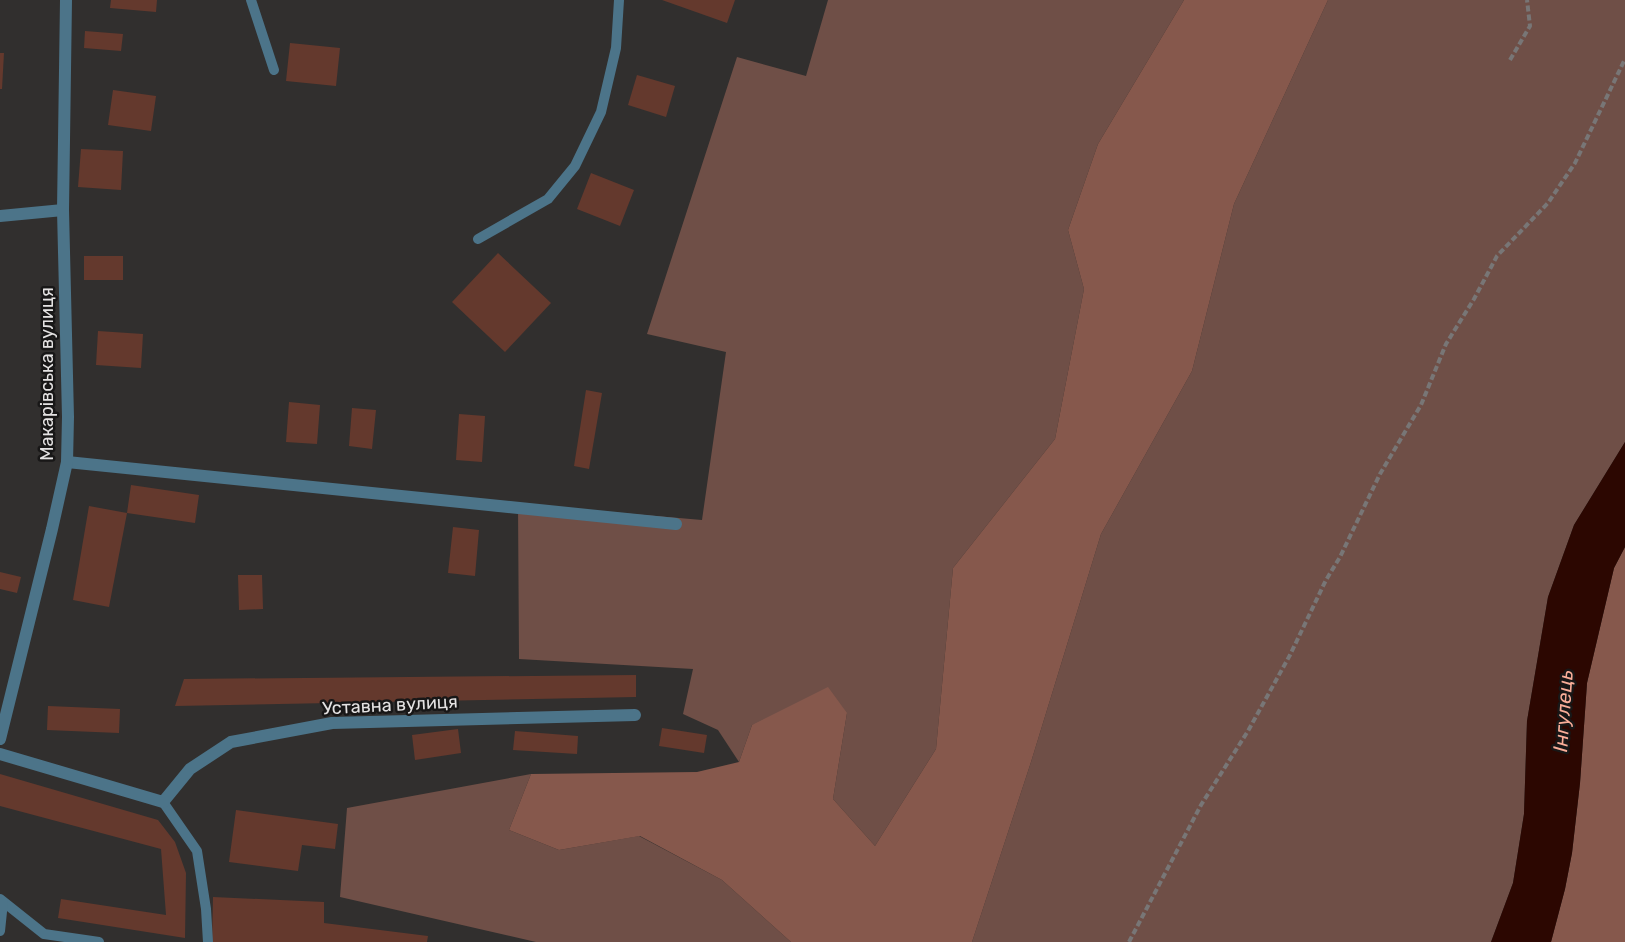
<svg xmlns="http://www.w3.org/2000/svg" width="1625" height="942" viewBox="0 0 1625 942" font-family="Rubik,sans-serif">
<rect width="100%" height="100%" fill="#312f2e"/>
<g fill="#6f4f47">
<polygon points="828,0 1184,0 1098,144 1068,230 1084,289 1055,439 953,568 936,749 875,846 833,799 847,713 752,725 739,762 718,730 683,714 693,669 519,659 518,504 702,520 726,352 647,334 737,57 806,76"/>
<polygon points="1328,0 1625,0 1625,442 1574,525 1548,597 1527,721 1524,814 1513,883 1491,942 972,942 1031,762 1101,534 1192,371 1234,204"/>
<polygon points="531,774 509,830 559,850 639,836 722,880 791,942 536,942 340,897 347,808"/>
</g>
<g fill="#86584c">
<polygon points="1184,0 1328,0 1234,204 1192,371 1101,534 1031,762 972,942 791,942 722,880 640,836 559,850 509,830 531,774 697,772 739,762 752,725 828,687 847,713 833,799 875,846 936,749 953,568 1055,439 1084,289 1068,230 1098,144"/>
<polygon points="1625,547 1625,942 1551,942 1565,889 1572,853 1580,783 1587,683 1614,568"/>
</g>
<polygon fill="#2c0701" points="1625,442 1625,547 1614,568 1587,683 1580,783 1572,853 1565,889 1551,942 1491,942 1513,883 1524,814 1527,721 1548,597 1574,525"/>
<g fill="#64392d">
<polygon points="111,0 157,0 156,12 110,8"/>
<polygon points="662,0 735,0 727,23"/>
<polygon points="85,31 123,34 121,51 84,48"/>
<polygon points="290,43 340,48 336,86 286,81"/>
<polygon points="0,53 4,53 2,89 0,89"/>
<polygon points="637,75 675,86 666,117 628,105"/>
<polygon points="113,90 156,96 151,131 108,125"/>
<polygon points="81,149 123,151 121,190 78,187"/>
<polygon points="591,173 634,190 620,226 577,209"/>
<polygon points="498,253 551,303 505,352 452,302"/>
<rect x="84" y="256" width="39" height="24"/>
<polygon points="98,331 143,334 141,368 96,365"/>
<polygon points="586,390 602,393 589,469 574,466"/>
<polygon points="289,402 320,405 317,444 286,442"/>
<polygon points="352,408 376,410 372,449 349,446"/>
<polygon points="459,414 485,416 482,462 456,460"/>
<polygon points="131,485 199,495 195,523 127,513"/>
<polygon points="89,506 127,513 109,607 73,600"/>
<polygon points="453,527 479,530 475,576 448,573"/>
<polygon points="0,572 21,577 17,593 0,589"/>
<polygon points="238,575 262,575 263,609 239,610"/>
<polygon points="636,675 636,697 175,706 184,679"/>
<polygon points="48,706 120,709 119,733 47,730"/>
<polygon points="662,728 707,735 704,753 659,746"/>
<polygon points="458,729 461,753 415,760 412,735"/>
<polygon points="515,731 578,736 577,754 513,750"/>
<polygon points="0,774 158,820 175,842 186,873 185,938 58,918 61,899 166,915 161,849 0,806"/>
<polygon points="236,810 338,824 335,849 302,845 298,871 229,862"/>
<polygon points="213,897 324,902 324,923 428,936 427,942 212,942"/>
</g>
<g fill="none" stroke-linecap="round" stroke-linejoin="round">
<g stroke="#787676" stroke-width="4" stroke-dasharray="6 3" stroke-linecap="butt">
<polyline points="1510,60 1530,26 1527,0"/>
<polyline points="1129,942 1201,805 1248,731 1290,655 1326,580 1340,557 1380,474 1421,405 1446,344 1474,299 1497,256 1548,203 1575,163 1625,59"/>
</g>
<g stroke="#4c7489" stroke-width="10">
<polyline points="251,0 274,70"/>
<polyline points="478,239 548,199 575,166 601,112 616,48 619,0"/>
<polyline points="163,802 197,851 206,909 208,942"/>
<polyline points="0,899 44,934 99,942"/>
<polyline points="0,931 3,902"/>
</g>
<g stroke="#4c7489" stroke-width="12">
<polyline points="0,216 63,210"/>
<polyline points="67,462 676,524"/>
<polyline points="0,739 52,529 67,462 68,417 63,210 66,0"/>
<polyline points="0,754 163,802 190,769 231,742 332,723 635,715"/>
</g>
</g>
<g text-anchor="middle" stroke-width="5" stroke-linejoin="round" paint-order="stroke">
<g font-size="18" fill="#e4e2e2" stroke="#181717">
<text transform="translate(47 374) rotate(-90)" y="6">Макарівська вулиця</text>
<text transform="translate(390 705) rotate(-3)" y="6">Уставна вулиця</text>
</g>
<g font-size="20" font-style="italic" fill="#f9ad98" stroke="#181717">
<text transform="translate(1563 711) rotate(-86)" y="7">Інгулець</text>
</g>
</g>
</svg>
